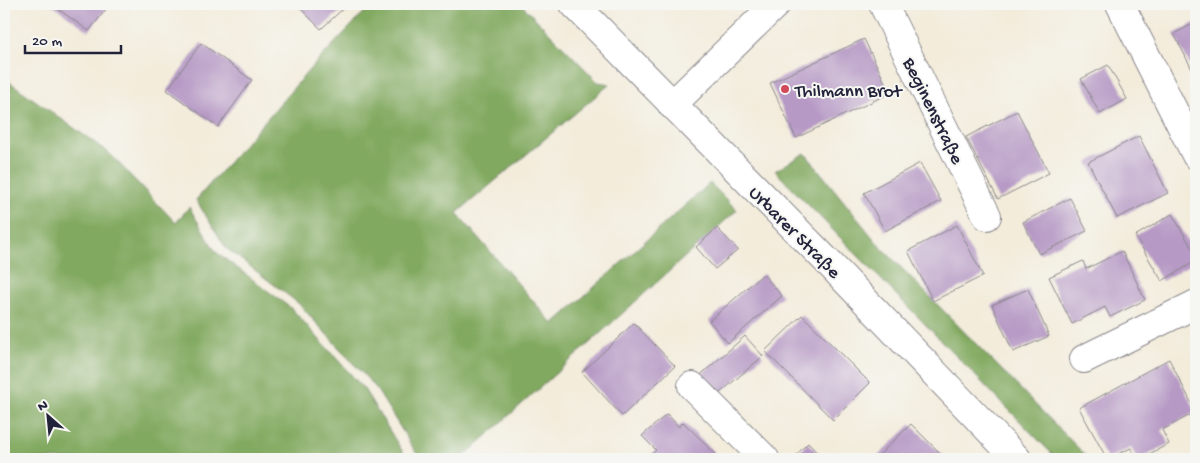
<svg xmlns="http://www.w3.org/2000/svg" width="1200" height="463" viewBox="0 0 1200 463" font-family="'Gochi Hand',sans-serif">
<rect width="100%" height="100%" fill="#f6f6f2"/>
<filter id="ink" filterUnits="userSpaceOnUse"><feTurbulence type="fractalNoise" baseFrequency=".02" numOctaves="2"/><feDisplacementMap in="SourceGraphic" scale="10" xChannelSelector="R" yChannelSelector="G"/><feConvolveMatrix kernelMatrix="1 2 1 2 8 2 1 2 1" color-interpolation-filters="sRGB"/></filter>
<filter id="wash" filterUnits="userSpaceOnUse"><feTurbulence type="fractalNoise" baseFrequency=".0096" numOctaves="4" result="noise"/><feDisplacementMap in="SourceGraphic" scale="20" xChannelSelector="R" yChannelSelector="G"/><feGaussianBlur stdDeviation="1.12" result="paint"/><feColorMatrix in="noise" values="0 0 0 0 0 0 0 0 0 0 0 0 0 0 0 0 0 1.4 0 .05"/><feComposite in="paint" operator="in"/></filter>
<g filter="url(#wash)">
<rect width="100%" height="100%" fill="#f3ecdb"/>
<g fill="#81a95f" stroke="#52664d">
<polygon points="372,4 521,4 598,82 610,84 457,213 553,324 710,183 737,210 461,459 420,459 375,387 298,303 226,248 196,200 310,69"/>
<polygon points="4,78 109,153 176,223 189,207 216,252 292,309 364,389 407,459 4,459"/>
<polygon points="805,153 878,244 1089,459 1057,459 775,171"/>
</g>
<g id="blocks">
<g fill="#b699c5">
<polygon points="51,4 110,4 89,31"/>
<polygon points="296,4 348,4 321,29"/>
<polygon points="1196,22 1196,77 1174,34"/>
<polygon points="864,39 890,93 796,138 770,83"/>
<polygon points="201,43 252,80 218,127 167,90"/>
<polygon points="1108,65 1127,99 1100,114 1081,79"/>
<polygon points="1017,111 1049,173 998,199 966,137"/>
<polygon points="1139,136 1168,193 1117,218 1088,162"/>
<polygon points="920,163 941,201 885,231 864,193"/>
<polygon points="1070,198 1087,231 1039,254 1023,222"/>
<polygon points="1172,214 1196,255 1196,261 1162,281 1135,236"/>
<polygon points="957,225 983,276 933,301 908,251"/>
<polygon points="717,228 738,250 715,269 696,247"/>
<polygon points="1122,251 1145,300 1110,317 1105,307 1072,324 1049,277 1083,261 1086,269"/>
<polygon points="763,274 782,296 728,343 709,321"/>
<polygon points="1028,289 1049,336 1013,352 992,305"/>
<polygon points="802,315 870,383 833,420 765,351"/>
<polygon points="634,323 675,366 622,416 582,372"/>
<polygon points="745,336 763,356 714,398 696,379"/>
<polygon points="1169,359 1196,412 1162,430 1169,444 1139,459 1137,459 1131,448 1107,459 1079,408"/>
<polygon points="667,414 679,427 683,422 721,459 650,459 648,457 656,450 642,436"/>
<polygon points="911,424 946,459 875,459"/>
<polygon points="808,443 823,459 792,459"/>
</g>
</g>
</g>
<g filter="url(#ink)">
<use href="#blocks" fill-opacity="0" stroke="#8a878b" stroke-width="1"/>
<g fill="none" stroke-linecap="round" stroke-linejoin="round">
<g stroke="#8a878b" stroke-width="30">
<g id="minor">
<polyline points="574,4 826,260 1017,459"/>
<polyline points="883,4 987,216"/>
<polyline points="1120,4 1196,155"/>
<polyline points="672,105 776,4"/>
<polyline points="1084,359 1196,304"/>
<polyline points="692,386 765,459"/>
</g>
</g>
<use href="#minor" stroke="#fff" stroke-width="28"/>
</g>
</g>
<circle fill="#d1495b" stroke="#f6f6f2" stroke-width="2" cx="785" cy="89" r="5"/>
<g text-anchor="middle" stroke-width="4" stroke-linejoin="round" paint-order="stroke">
<g font-size="19" fill="#22223b" stroke="#f6f6f2" text-anchor="start">
<text x="795" y="96">Thilmann Brot</text>
</g>
<g font-size="19" fill="#22223b" stroke="#f6f6f2">
<text transform="translate(935 110) rotate(64)" y="7">Beginenstraße</text>
<text transform="translate(796 231) rotate(45)" y="7">Urbarer Straße</text>
</g>
</g>
<rect width="1200" height="463" fill="none" stroke="#f6f6f2" stroke-width="20"/>
<g transform="translate(48 416) rotate(333)" stroke="#f6f6f2" stroke-width="4" paint-order="stroke">
<path d="M0-4L9 19L0 12L-9 19Z" fill="#22223b"/>
<text y="-8" font-size="14" font-weight="bold" text-anchor="middle" fill="#22223b">N</text>
</g>
<path d="M25 45v8h96v-8" fill="none" stroke="#22223b" stroke-width="2.5"/>
<text x="32" y="45" font-size="15" fill="#22223b" stroke="#f6f6f2" stroke-width="4" paint-order="stroke">20 m</text>
</svg>
